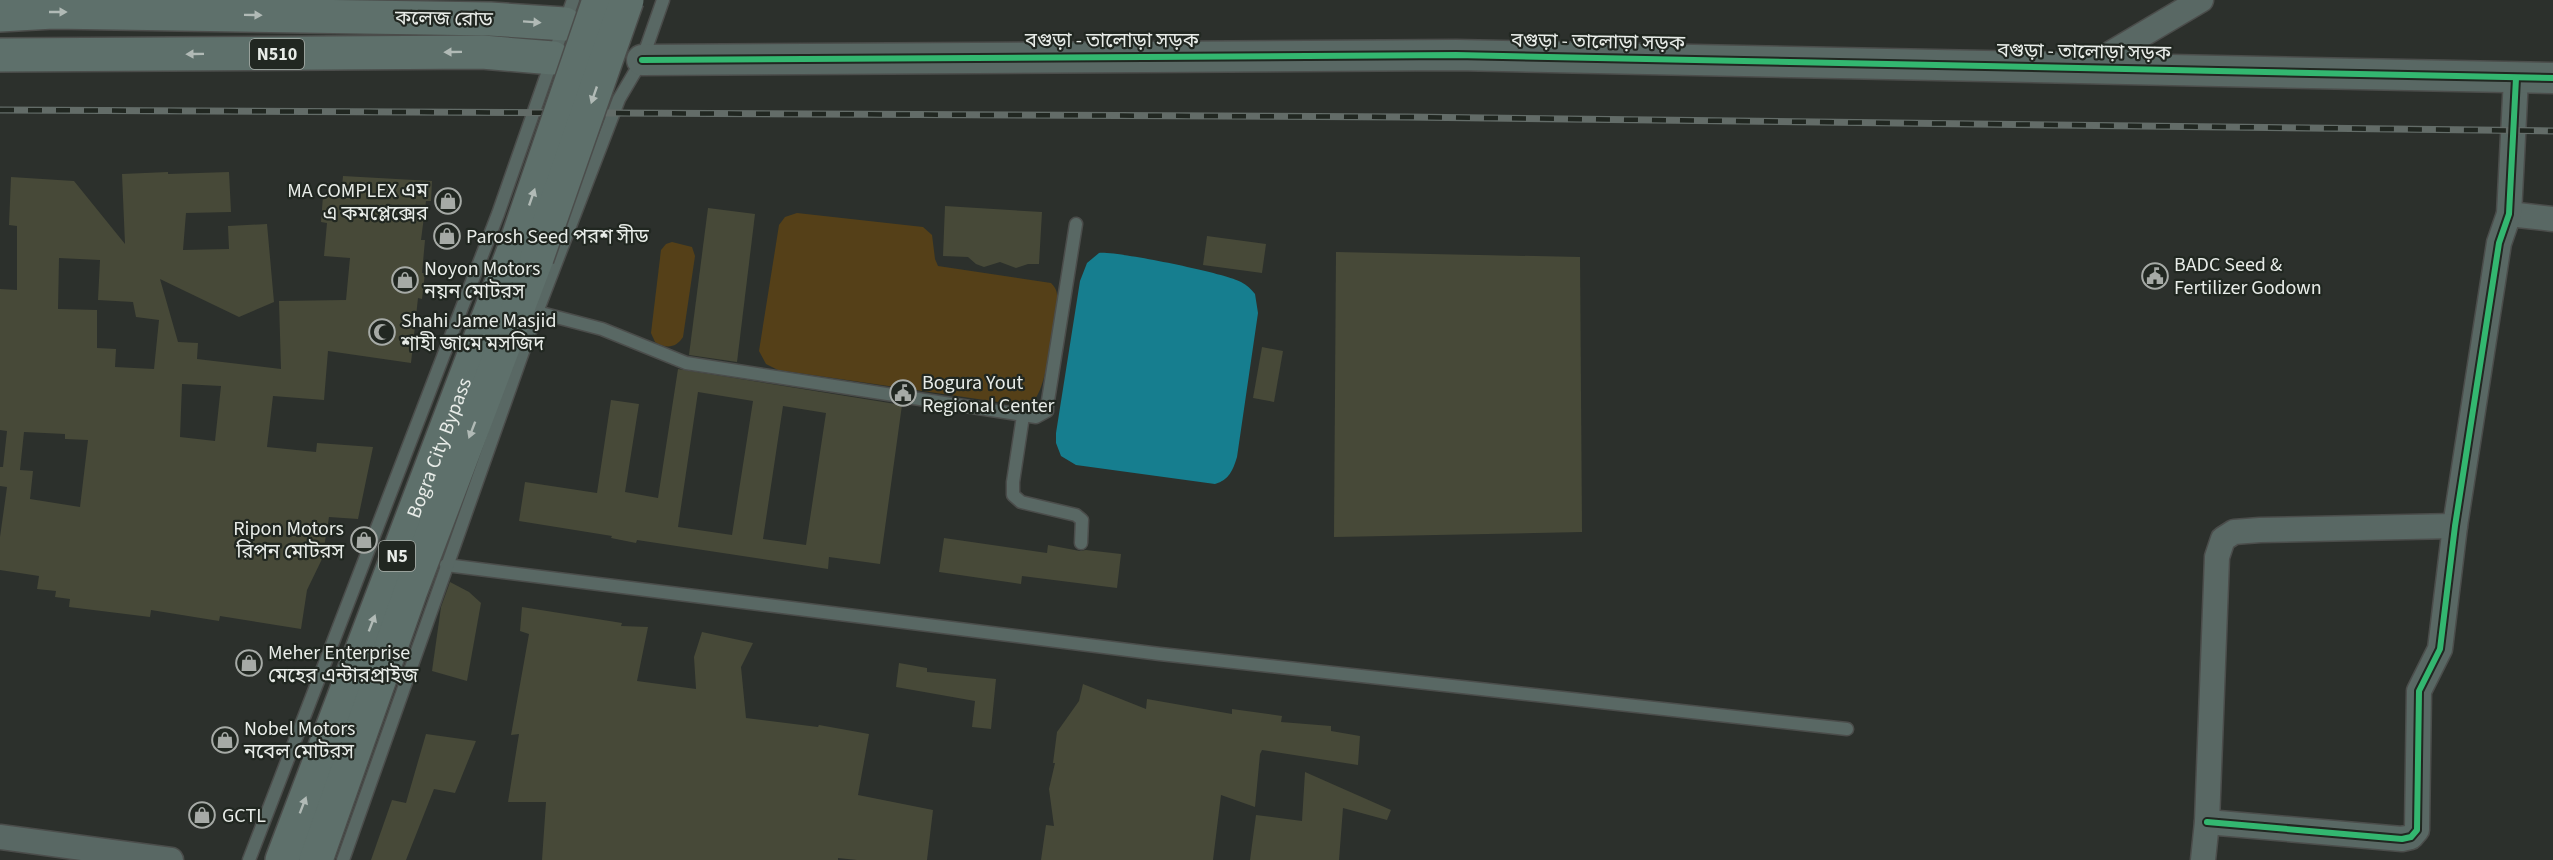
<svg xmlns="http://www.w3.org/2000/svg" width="2553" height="860" viewBox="0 0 2553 860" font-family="'Source Sans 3','Noto Sans Bengali',sans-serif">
<rect width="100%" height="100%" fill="#2c302c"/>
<g fill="#554018">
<path d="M797,213L923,227L932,235L935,259L938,266L1051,283C1054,286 1057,290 1057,295C1059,310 1046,384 1037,396C1030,405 1022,405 1012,404L778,370L766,364L759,351L779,225L785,217Z"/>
<path d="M672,242L692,247L695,256L683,337C676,348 666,349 655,342L651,333L661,250L666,244Z"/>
</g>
<path fill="#167e8f" d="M1099,253C1117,251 1225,273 1241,282C1247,285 1251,289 1255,294L1258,313L1237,457C1233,470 1229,480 1215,484L1076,465L1061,456L1056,443V433L1080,281L1087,263Z"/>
<g fill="#474938" fill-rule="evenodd">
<path d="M168,172V174L229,172L231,212L186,213L183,250L229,249L228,226L267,224L274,302L239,317L160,279L178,342L198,343L197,359L281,369L279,301L346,300L350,258L324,256L327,223L321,222L323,196L341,198L343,176L432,181L431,201H426L421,240H425L422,273H425L422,299L418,298L411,363L328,351L324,400L273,396L267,447L316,452L317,443L373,447L358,519L329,517L322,559L307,590L301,629L220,616L219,621L151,610L150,617L69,607L70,599L55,597L56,591L37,589L39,576L0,570V537L7,487L0,486V467H3L7,431L0,430V289L17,290V226L9,225L11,177L74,181L125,244L122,174ZM59,258L100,260L98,300L133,302L136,317L159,320L154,369L115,367L116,349L97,348V310L58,309ZM182,384L221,386L215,441L180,437ZM24,432L65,434V439L88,440L80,507L30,499L33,471L20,470Z"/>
<polygon points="945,206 1042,212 1039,264 1028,264 1016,268 1000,262 984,267 976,264 968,257 943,256"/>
<polygon points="708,208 755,214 737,362 689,355"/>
<polygon points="1207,236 1266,244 1262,273 1203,265"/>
<polygon points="1336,252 1580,257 1582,532 1334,537"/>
<polygon points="1262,347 1283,351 1274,402 1253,398"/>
<path d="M678,369L902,405L880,564L829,557L828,569L637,540L636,543L611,538L612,536L519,521L525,482L597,493L611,400L639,404L625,492L658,498ZM698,392L753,401L732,535L678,527ZM783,406L826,413L806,545L763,539Z"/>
<polygon points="944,538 1047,553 1048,545 1080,551 1086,550 1121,554 1117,588 1022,576 1021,584 939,572"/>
<polygon points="450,582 469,592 481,603 467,681 432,671 441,607"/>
<polygon points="522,607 622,623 621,626 648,627 637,681 696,689 694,657 702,632 753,643 741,667 746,718 818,727 819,725 869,734 858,795 933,810 927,860 857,860 838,858 838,860 542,860 546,802 508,802 519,734 511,735 529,634 520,631"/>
<polygon points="899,663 927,668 927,672 996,679 991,729 972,727 975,701 896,687"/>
<polygon points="1083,684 1146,709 1147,699 1232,714 1232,709 1282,716 1281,722 1331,726 1331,731 1360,736 1358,765 1262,750 1260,754 1255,807 1221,795 1213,860 1041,860 1046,825 1054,826 1049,789 1055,763 1053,763 1057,732 1079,701"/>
<polygon points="426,734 476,741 455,793 434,789 406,860 371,860 392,800 406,803"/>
<polygon points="1305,772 1391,810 1387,820 1343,808 1339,860 1250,860 1256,815 1302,821"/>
</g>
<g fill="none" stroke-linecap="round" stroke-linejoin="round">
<g stroke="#4b4d4b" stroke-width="15">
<g id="service">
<polyline points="537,312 602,329 686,363 1036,417 1047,411 1047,407 1076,224"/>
<polyline points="1023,416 1013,482 1013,495 1021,502 1076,515 1082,520 1081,543"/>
<polyline points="446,565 1160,654 1847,729"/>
<polyline points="249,860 498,214 573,0"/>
<polyline points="343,860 537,312 619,99 642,60 663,0"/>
</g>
</g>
<g stroke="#4b4d4b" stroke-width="27">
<g id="minor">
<polyline points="2086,68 2201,0"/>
<polyline points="2509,214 2553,219"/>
<polyline points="2207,822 2402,839 2411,837 2417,830 2419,691 2440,649 2455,526 2499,243 2509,214 2516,78"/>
<polyline points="0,837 171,860"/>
<polyline points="2203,860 2207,822 2217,557 2223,539 2234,532 2260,530 2455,526"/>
</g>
</g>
<g stroke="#4b4d4b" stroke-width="33">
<polyline id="tertiary" points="642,60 1456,55 2553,78"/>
</g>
<g stroke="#4b4d4b" stroke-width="36">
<g id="trunk">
<polyline points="0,15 53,12 490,19 565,24"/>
<polyline points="0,55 482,52 553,58"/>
<path id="s1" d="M282,860L513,252"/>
<polyline points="316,860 410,593 537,258"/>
</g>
</g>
<use href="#service" stroke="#596864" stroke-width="12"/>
<use href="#minor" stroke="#596864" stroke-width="24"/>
<use href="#tertiary" stroke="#596864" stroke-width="30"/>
<use href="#trunk" stroke="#5e706b" stroke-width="33"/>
<g stroke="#636c68" stroke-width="7">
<polyline id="rail" points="0,110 1407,117 2553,131"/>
</g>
<use href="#rail" stroke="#212721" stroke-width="4.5" stroke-dasharray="14" stroke-linecap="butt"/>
<g stroke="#4b4d4b" stroke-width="36" stroke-linecap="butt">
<g id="trunk-bridge">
<polyline points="513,252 599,0"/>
<polyline points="537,258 627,0"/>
</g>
</g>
<use href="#trunk-bridge" stroke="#5e706b" stroke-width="33"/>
<g stroke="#212721" stroke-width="10">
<g id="cycleway">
<polyline points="642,60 1456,55 2553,78"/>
<polyline points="2207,822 2402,839 2411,837 2417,830 2419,691 2440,649 2455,526 2499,243 2509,214 2516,78"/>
</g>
</g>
<use href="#cycleway" stroke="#33b770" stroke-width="6"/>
</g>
<defs><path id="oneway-solid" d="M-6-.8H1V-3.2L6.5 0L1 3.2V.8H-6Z" transform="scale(1.5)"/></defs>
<g fill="#b1bab6">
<use href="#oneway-solid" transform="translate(58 12)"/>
<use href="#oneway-solid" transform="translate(253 15) rotate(1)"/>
<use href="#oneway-solid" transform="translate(532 22) rotate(4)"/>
<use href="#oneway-solid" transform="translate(453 52) rotate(179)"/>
<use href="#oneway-solid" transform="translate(195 54) rotate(179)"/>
<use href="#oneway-solid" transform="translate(594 95) rotate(109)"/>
<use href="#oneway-solid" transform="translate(532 197) rotate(-71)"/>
<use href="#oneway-solid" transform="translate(472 430) rotate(111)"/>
<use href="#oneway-solid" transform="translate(372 623) rotate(-69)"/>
<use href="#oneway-solid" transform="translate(303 805) rotate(-69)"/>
</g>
<defs>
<g id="shop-ring" transform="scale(1.35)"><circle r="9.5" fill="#212721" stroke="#a6aaa6" stroke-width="1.5"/><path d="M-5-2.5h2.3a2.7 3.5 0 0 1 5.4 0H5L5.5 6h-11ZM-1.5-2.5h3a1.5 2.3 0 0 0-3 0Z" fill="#a6aaa6"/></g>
<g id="civic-ring" transform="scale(1.35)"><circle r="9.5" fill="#212721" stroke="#a6aaa6" stroke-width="1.5"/><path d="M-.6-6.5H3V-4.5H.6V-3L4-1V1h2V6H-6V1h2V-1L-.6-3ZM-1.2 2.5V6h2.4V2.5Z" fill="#a6aaa6"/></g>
<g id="mosque-ring" transform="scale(1.35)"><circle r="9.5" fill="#212721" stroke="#a6aaa6" stroke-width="1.5"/><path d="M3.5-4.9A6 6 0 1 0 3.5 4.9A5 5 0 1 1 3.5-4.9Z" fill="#a6aaa6"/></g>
</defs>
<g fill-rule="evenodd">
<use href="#shop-ring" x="448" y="201"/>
<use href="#shop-ring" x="447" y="236"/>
<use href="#civic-ring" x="2155" y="276"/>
<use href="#shop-ring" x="405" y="280"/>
<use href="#mosque-ring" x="382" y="332"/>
<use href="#civic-ring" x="903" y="393"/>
<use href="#shop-ring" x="364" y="540"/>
<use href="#shop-ring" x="249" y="663"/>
<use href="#shop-ring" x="225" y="740"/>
<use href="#shop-ring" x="202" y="815"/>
</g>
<g text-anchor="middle" stroke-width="4.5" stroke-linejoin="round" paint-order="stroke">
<g fill="#212721" stroke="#acb1ac" stroke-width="1.5">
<rect x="250" y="39" width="54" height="30" rx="4.5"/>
<rect x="379" y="541" width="36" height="30" rx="4.5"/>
</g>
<g font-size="18" font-weight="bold" fill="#e8ece8">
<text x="277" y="60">N510</text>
<text x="397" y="562">N5</text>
</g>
<g font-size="20" fill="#e8ece8" stroke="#212721">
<text transform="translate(444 18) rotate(1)" y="7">কলেজ রোড</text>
<text x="1112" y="47">বগুড়া - তালোড়া সড়ক</text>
<text transform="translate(1598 41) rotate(1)" y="7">বগুড়া - তালোড়া সড়ক</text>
<text transform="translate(2084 51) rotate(1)" y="7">বগুড়া - তালোড়া সড়ক</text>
<text dy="7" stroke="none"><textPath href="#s1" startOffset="441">Bogra City Bypass</textPath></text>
</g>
<g font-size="20" fill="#e8ece8" stroke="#212721" text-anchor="start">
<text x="428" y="197" text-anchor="end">MA COMPLEX এম<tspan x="428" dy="23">এ কমপ্লেক্সের</tspan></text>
<text x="466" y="243">Parosh Seed পরশ সীড</text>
<text x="2174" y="271">BADC Seed &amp;<tspan x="2174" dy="23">Fertilizer Godown</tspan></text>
<text x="424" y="275">Noyon Motors<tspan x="424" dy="23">নয়ন মোটরস</tspan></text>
<text x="401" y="327">Shahi Jame Masjid<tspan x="401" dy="23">শাহী জামে মসজিদ</tspan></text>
<text x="922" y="389">Bogura Yout<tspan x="922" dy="23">Regional Center</tspan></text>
<text x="344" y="535" text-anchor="end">Ripon Motors<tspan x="344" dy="23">রিপন মোটরস</tspan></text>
<text x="268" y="659">Meher Enterprise<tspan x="268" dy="23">মেহের এন্টারপ্রাইজ</tspan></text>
<text x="244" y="735">Nobel Motors<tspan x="244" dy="23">নবেল মোটরস</tspan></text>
<text x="222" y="822">GCTL</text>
</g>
</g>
</svg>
